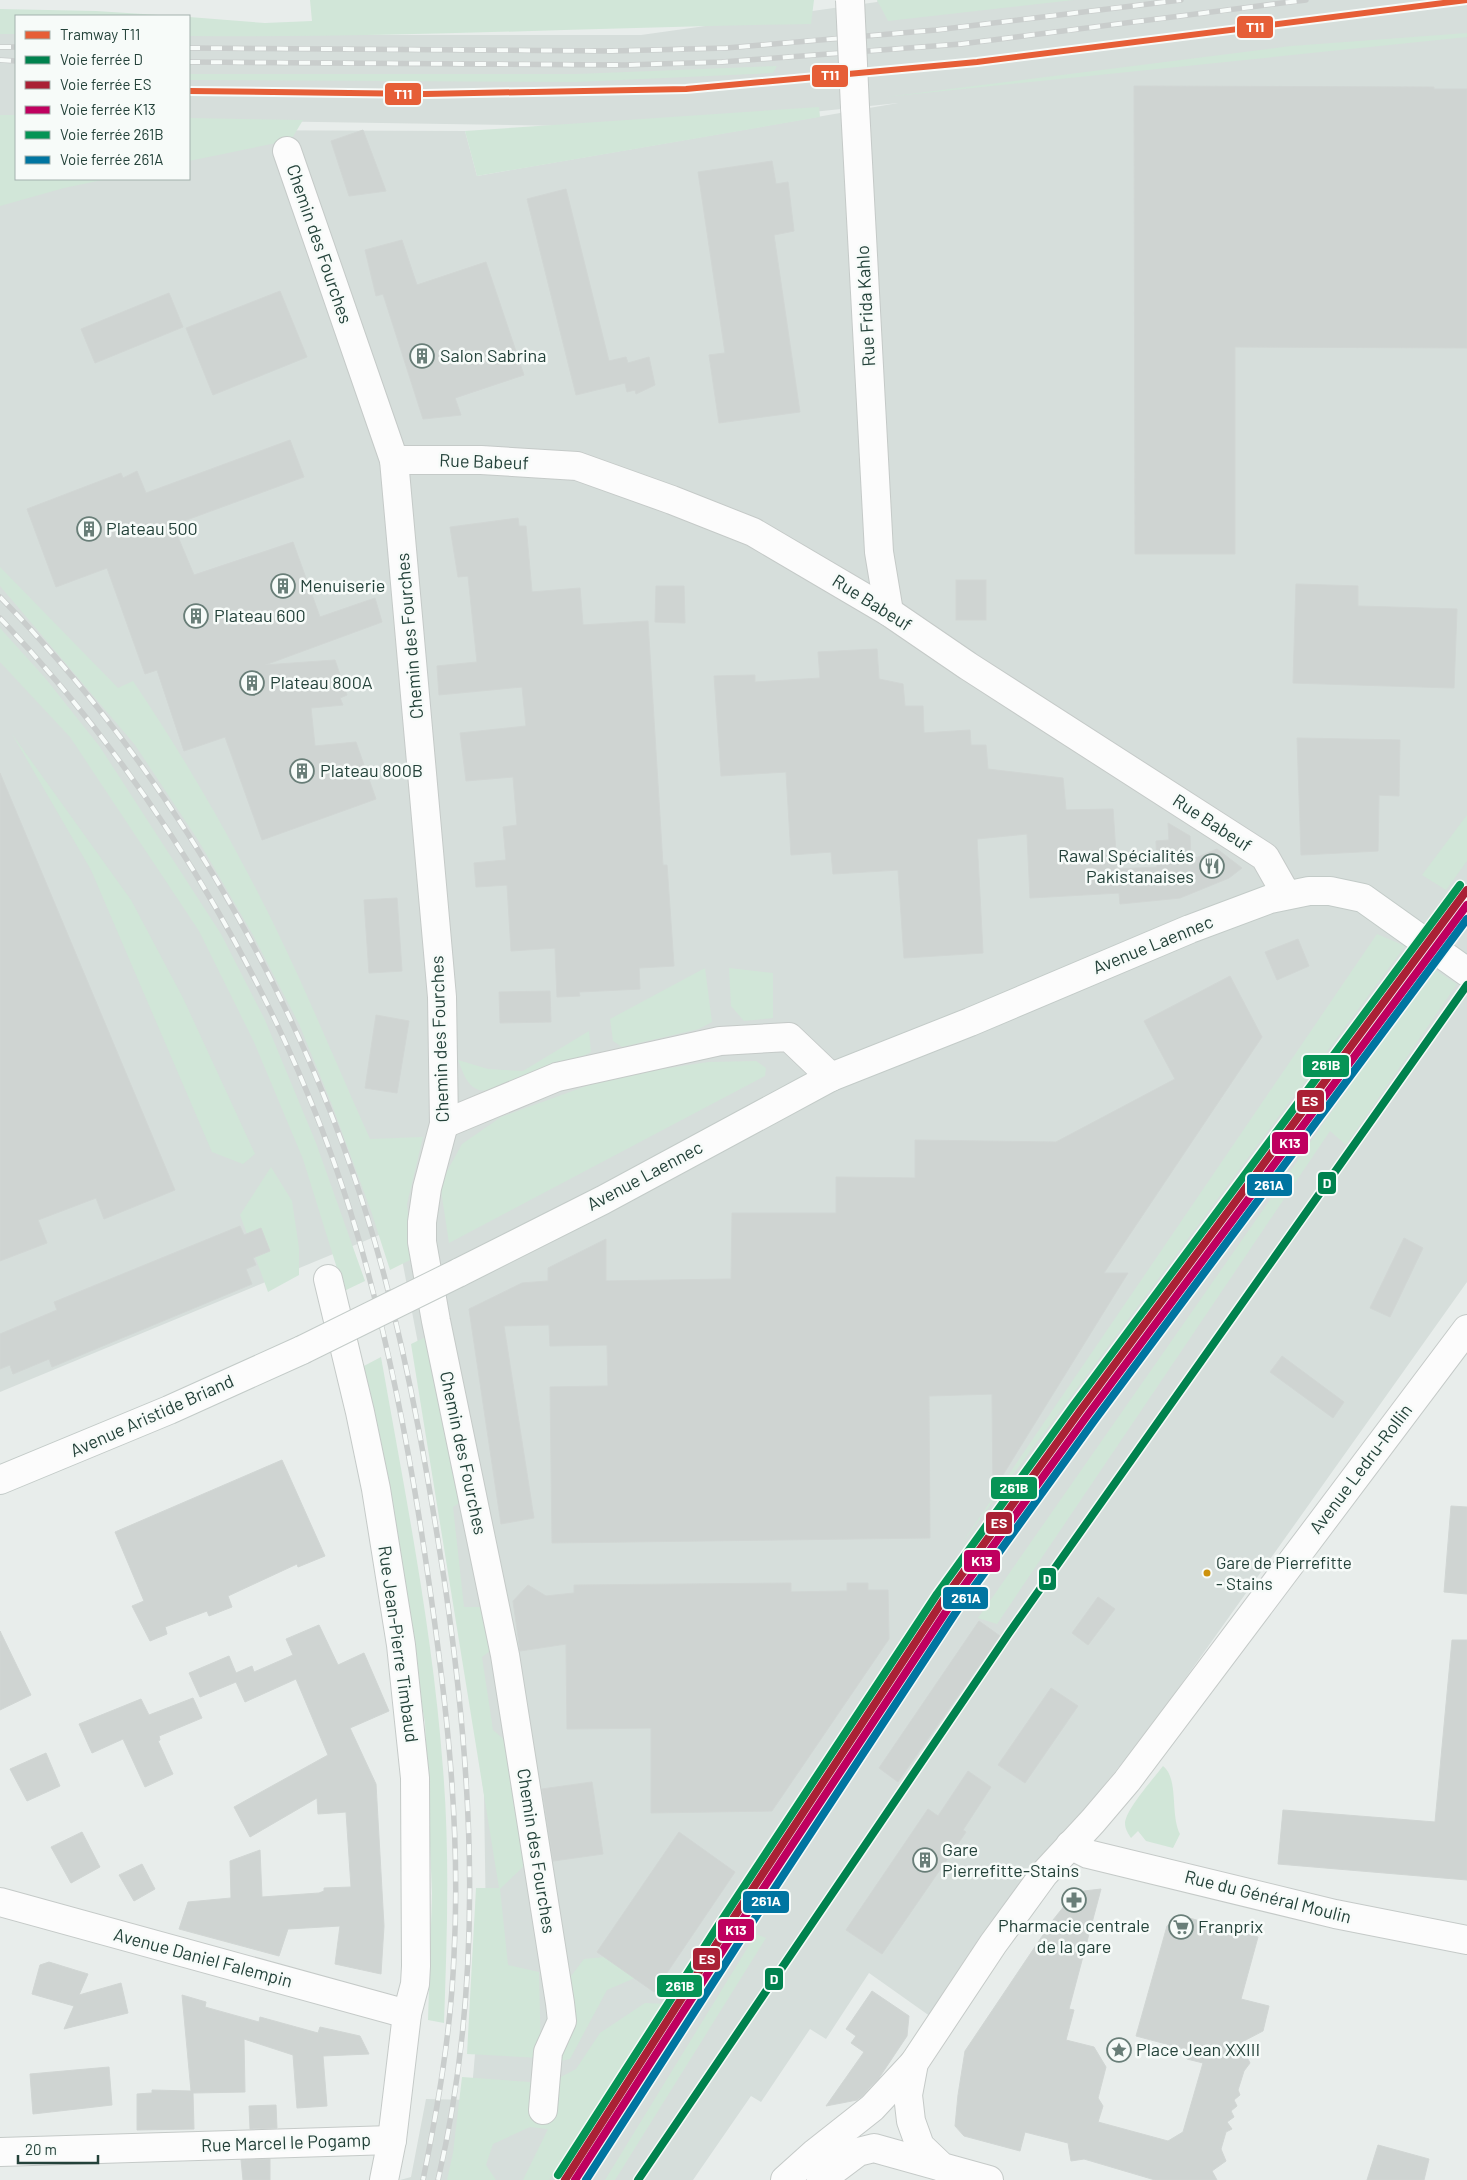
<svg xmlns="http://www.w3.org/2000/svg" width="1467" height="2180" viewBox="0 0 1467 2180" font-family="Barlow,sans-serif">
<rect width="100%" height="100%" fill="#e8edeb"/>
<g fill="#d6dedb">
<polygon points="878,0 1467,0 1467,1282 1148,1731 1037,1868 934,2019 869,1973 826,2039 810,2029 761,2102 751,2096 693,2180 400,2180 411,2177 426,2099 471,2100 486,1928 484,1794 430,1406 396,1228 0,1392 0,136 16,179 189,179 189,130 465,131 477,176 898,103 803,113 571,126 189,120 189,35 641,35 877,2"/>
<polygon points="0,31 16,32 16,118 0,117"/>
</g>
<g fill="#d1e6d8">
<path d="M310,0H814L811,24C604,27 396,38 189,36V17L265,23L312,21Z"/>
<polygon points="877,0 1074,0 888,21"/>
<polygon points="0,9 96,11 174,16 16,16 16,34 0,34"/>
<polygon points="1467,33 1467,37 886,97 1291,46"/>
<polygon points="777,66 773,73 576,82 189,80 189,74 576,74"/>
<polygon points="819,107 820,117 477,176 465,131"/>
<polygon points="0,115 16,115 16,179 107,179 64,188 0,206"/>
<polygon points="189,118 303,120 291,140 189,161"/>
<path d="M0,567L118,688L133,681C174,742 212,805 246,870C293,957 330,1050 370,1139L423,1137L407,1204L412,1259L390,1270L371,1211L332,1105L299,1024L253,935L198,840L135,745L0,586Z"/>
<polygon points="0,628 46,679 100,747 221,934 265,1020 316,1143 365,1281 344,1291 303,1159 254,1042 199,931 70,737 0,662"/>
<polygon points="12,734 131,900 183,998 255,1154 243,1164 212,1152 91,870"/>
<polygon points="1467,815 1467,861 1446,890 1422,875"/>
<polygon points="1377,934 1405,946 960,1546"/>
<polygon points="705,968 712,1022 699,1029 622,1047 613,1041 610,1019"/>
<polygon points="729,968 773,973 773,1018 744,1021 731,1006"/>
<polygon points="1432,968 1457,984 1346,1145 1330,1131 997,1624 978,1618"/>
<path d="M589,1031L591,1052C577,1061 493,1095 479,1090C466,1085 463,1072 458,1060L488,1069L523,1071Z"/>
<polygon points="756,1061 766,1068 765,1076 449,1243 440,1184 462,1144 501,1117 611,1077 708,1062"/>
<polygon points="271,1167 292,1201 299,1248 299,1275 268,1292 240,1215"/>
<polygon points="440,1330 469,1497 453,1507 464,1607 486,1607 490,1651 482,1657 493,1730 508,1743 527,1863 500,1889 508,1965 539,1972 541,2058 467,2054 476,1888 499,1888 411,1344"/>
<path d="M381,1357C405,1493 433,1632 443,1769C450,1854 447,1939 444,2023L428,2020L432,1894L425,1723L362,1367Z"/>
<path d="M1163,1766C1179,1778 1170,1815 1180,1834L1173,1848L1146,1841L1138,1831L1131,1838C1128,1833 1125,1829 1125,1823C1126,1809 1154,1778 1163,1766Z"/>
<polygon points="756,1934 766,1938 615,2180 605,2180"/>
<polygon points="615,1956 637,1977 607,1990 570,2059 557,2062 565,1984 584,1959"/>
<polygon points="645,2003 667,2004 549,2180 523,2180 548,2129 530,2127 493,2144 486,2165 496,2180 447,2180 453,2153 462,2077 530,2082 555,2080 576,2069 600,2033"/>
</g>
<g fill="#cfd4d2" stroke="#d1d6d4">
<polygon points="1134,86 1434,87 1434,89 1467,89 1467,348 1235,347 1235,554 1135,554"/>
<polygon points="363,130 386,191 349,196 331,141"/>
<polygon points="772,161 776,184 788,182 794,231 774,235 800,412 719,423 709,355 725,353 698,172"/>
<polygon points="566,189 609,361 626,357 628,363 649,357 655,385 636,394 635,390 627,392 625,383 576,395 527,199"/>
<polygon points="402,240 417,285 486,262 524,375 455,398 461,415 423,419 383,294 376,296 365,250"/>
<polygon points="280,291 307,357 213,395 186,328"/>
<polygon points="169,293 183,327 95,363 81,329"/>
<polygon points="290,440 304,477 173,525 194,575 293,542 320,617 375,598 382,622 265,665 335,660 347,695 340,698 343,705 311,708 315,746 356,742 376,799 262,840 225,737 184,751 157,670 145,674 107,568 56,587 27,509 121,473 123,478 137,471 146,493"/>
<polygon points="518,518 519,526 526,526 532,592 580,588 583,625 648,621 663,865 667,865 674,966 639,968 640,989 579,992 580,996 557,997 555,948 511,951 507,885 476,887 474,863 506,860 503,827 517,825 513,777 466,781 460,733 526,726 522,687 439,695 437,666 477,662 468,576 458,577 450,527"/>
<rect x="956" y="580" width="30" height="40"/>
<polygon points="1296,584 1358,586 1358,606 1457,609 1454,688 1293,683"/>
<polygon points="656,586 684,586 685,623 655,622"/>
<polygon points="877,649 879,679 903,684 905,706 923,706 924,733 970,730 971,745 986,745 988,769 1063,778 1066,810 1113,809 1117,869 1157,867 1156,841 1169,840 1168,823 1190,836 1191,860 1217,849 1242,868 1229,878 1180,898 1120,904 1119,893 1030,898 1027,834 977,839 983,953 904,958 898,870 833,874 831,852 791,855 786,772 721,776 714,676 755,675 755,682 820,678 818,652"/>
<polygon points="1297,738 1400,740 1399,796 1379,795 1378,851 1301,855"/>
<polygon points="0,773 175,1190 104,1219 96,1198 38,1220 47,1243 0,1261"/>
<polygon points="397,898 402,971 369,973 364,900"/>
<polygon points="1298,939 1309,966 1277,980 1265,952"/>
<polygon points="1230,976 1262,1037 1104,1273 1128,1273 993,1491 992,1394 929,1396 930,1538 552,1543 550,1387 608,1386 607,1345 550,1346 549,1325 504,1326 534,1518 501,1524 469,1309 522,1283 548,1281 548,1268 606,1239 606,1281 731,1279 732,1213 836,1213 836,1177 915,1178 915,1140 1056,1142 1175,1079 1144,1021"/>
<polygon points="550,991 551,1022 500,1023 499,992"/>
<polygon points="376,1015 409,1021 397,1093 365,1088"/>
<polygon points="240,1226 244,1235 261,1228 270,1251 253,1258 256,1265 246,1269 252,1284 52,1367 49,1359 13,1374 10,1365 0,1369 0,1334 57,1310 54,1302"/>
<polygon points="1404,1238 1423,1248 1390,1317 1370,1308"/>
<polygon points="1282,1356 1344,1402 1333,1418 1270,1372"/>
<polygon points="282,1460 325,1556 298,1567 297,1564 228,1596 232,1607 209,1616 207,1611 165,1627 167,1634 150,1641 132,1606 144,1601 115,1532"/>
<polygon points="1451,1506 1467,1507 1467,1594 1444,1592"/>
<polygon points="791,1583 791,1592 847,1591 847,1583 868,1583 868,1590 888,1590 889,1639 772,1811 651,1813 651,1728 567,1729 566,1644 520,1651 513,1601 528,1585 546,1596 574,1593 574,1585"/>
<polygon points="1098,1597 1115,1609 1088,1645 1072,1633"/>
<polygon points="979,1621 1000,1636 898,1782 879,1768"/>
<polygon points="319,1625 338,1665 364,1653 389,1711 350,1728 376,1784 384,1926 381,1974 335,1964 340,1926 288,1929 279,1956 179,1929 188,1902 231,1898 230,1861 260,1850 262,1897 319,1893 324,1891 324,1888 351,1887 346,1812 318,1814 317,1798 250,1837 234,1807 328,1755 296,1679 245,1702 236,1682 200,1697 189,1673 229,1656 236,1673 252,1666 254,1672 293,1655 286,1639"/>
<polygon points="0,1631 31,1695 0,1710"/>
<polygon points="1452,1640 1467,1640 1467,1880 1278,1864 1283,1810 1435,1822"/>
<polygon points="1051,1688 1078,1706 1025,1783 998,1765"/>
<polygon points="193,1698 202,1718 159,1736 160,1740 158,1741 173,1774 145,1787 123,1739 92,1753 79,1724 141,1699 149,1715"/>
<polygon points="46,1753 60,1786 27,1801 10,1769"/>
<polygon points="968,1771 991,1787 963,1830 966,1832 882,1954 846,1930 928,1809 938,1816"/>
<polygon points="592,1782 603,1854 553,1861 542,1789"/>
<polygon points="82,1832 100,1867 71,1883 51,1847"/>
<polygon points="679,1832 735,1872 654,1992 597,1952"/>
<polygon points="142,1864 155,1889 134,1901 119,1875"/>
<polygon points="1101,1889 1069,2009 1074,2010 1066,2040 1094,2047 1106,2067 1098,2098 1103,2106 1098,2122 1168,2141 1183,2132 1203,2063 1187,2059 1181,2048 1136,2036 1167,1926 1182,1916 1258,1937 1241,1999 1269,2006 1263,2031 1240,2043 1250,2063 1244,2071 1238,2090 1240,2095 1234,2100 1237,2106 1231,2111 1234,2117 1227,2122 1232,2129 1226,2132 1221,2149 1226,2161 1212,2171 1217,2180 1155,2180 1084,2159 1071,2161 1068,2143 1025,2132 1020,2151 964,2136 955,2126 958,2095 965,2051 1053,1920 1073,1895 1084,1891"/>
<polygon points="49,1962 88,1974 79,1995 121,1983 128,2013 64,2029 74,2006 32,1994 40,1965"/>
<polygon points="872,1991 909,2016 907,2036 879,2078 861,2097 857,2100 826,2106 864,2052 851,2043 856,2036 846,2029"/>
<polygon points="182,1995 206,2002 205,2007 259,2022 260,2017 318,2033 320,2027 360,2036 369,2054 323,2056 327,2106 297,2108 293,2055 244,2039 245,2092 193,2093 194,2129 137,2130 137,2094 152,2093 152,2090 191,2091"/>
<polygon points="109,2067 112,2105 33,2114 30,2074"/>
<polygon points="276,2105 277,2128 250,2129 249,2106"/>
<polygon points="1378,2145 1429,2159 1424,2180 1367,2180"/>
<polygon points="270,2159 270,2180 243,2180 241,2160"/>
</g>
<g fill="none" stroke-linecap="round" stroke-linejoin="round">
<g stroke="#c5cac8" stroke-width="30">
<g id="minor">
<polyline points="855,107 879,552 889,612"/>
<polyline points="287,151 394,460 442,997 444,1124 427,1188 422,1222 422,1242 436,1321 505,1655 560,2003 562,2021 548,2052 543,2110"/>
<polyline points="394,460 481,460 577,466 672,500 753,532 889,612 968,666 1265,857 1286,894"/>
<polyline points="444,1124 557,1077 720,1041 789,1037 831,1077"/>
<polyline points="328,1279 360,1412 376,1489 401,1645 415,1778 416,1966 415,1984 407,2014 392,2140 384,2180"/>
<polyline points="1070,1845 1088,1854 1335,1914 1467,1940"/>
<polyline points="0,1902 407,2014"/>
<polyline points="0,2152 392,2140"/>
<polyline points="785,2180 815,2153 872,2108 914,2063"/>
<polyline points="821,2180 858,2152 874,2148 942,2167"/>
</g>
</g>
<g stroke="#c5cac8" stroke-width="30">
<polyline id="tertiary" points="989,2180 942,2167 920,2146 911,2121 908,2095 914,2063 993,1944 1044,1874 1093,1821 1127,1781 1467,1329"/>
</g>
<g stroke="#c3cbc8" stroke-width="30">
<g id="secondary">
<polyline points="458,1273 603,1200 831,1077 970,1022 1190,929 1270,899 1309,891 1330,891 1363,898 1467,972"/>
<polyline points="0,1480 169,1410 302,1350"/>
</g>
</g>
<use href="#minor" stroke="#fcfcfc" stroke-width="28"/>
<use href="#tertiary" stroke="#fcfcfc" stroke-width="28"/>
<use href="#secondary" stroke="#fcfcfc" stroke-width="28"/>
<g stroke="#c9cdcc" stroke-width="5.5">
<g id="rail">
<polyline points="0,47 16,47"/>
<polyline points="189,48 612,51 726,48 936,30 1181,0"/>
<polyline points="0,60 16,61"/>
<polyline points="189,62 625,65 722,62 961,44 1306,0"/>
<path d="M0,597C180,781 318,1026 384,1275C411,1377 429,1481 445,1585C474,1783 484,1983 438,2180"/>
<path d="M0,618C163,790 293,1012 359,1240C390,1348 411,1458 427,1569C446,1697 461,1826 454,1955C451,2031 438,2106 423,2180"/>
</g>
</g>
<use href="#rail" stroke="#f7fbf9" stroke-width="4" stroke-dasharray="11" stroke-linecap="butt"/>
<g stroke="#c5cac8" stroke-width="30" stroke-linecap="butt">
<polyline id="minor-bridge" points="850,0 855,107"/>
</g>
<g stroke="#c3cbc8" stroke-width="30" stroke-linecap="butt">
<polyline id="secondary-bridge" points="302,1350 458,1273"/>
</g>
<use href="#minor-bridge" stroke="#fcfcfc" stroke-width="28"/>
<use href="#secondary-bridge" stroke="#fcfcfc" stroke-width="28"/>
<g stroke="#f7fbf9" stroke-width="11">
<polyline id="rail-1" points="638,2180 1009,1633 1467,985"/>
</g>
<g stroke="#f7fbf9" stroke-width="11">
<polyline id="rail-2" points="565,2180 723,1934 944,1599 1080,1411 1467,890"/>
</g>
<g stroke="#f7fbf9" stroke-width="11">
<polyline id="rail-3" points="575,2180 730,1939 951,1604 1087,1416 1467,905"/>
</g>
<g stroke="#f7fbf9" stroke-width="11">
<polyline id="rail-4" points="558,2175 716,1929 937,1594 1073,1406 1460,885"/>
</g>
<g stroke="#f7fbf9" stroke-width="11">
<polyline id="rail-5" points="586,2180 738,1944 958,1609 1094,1421 1467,919"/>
</g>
<use href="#rail-1" stroke="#00824e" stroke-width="8"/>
<use href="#rail-2" stroke="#aa2135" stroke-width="8"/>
<use href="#rail-3" stroke="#bf005f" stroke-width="8"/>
<use href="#rail-4" stroke="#069456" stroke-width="8"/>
<use href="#rail-5" stroke="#0075a1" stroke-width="8"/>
<g stroke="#f7fbf9" stroke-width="10">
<polyline id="tram-1" points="189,91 425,94 686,89 977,62 1467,0"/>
</g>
<use href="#tram-1" stroke="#e65e37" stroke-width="6"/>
</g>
<defs>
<g id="building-ring" transform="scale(1.25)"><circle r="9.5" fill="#f7fbf9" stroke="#697e78" stroke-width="1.5"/><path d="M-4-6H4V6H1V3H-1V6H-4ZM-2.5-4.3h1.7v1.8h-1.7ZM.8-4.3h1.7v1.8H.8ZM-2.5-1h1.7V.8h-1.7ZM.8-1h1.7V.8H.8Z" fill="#697e78"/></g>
<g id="restaurant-ring" transform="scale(1.25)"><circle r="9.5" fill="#f7fbf9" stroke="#697e78" stroke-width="1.5"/><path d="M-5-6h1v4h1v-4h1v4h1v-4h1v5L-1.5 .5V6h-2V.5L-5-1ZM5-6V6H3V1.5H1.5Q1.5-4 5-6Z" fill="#697e78"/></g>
<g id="pharmacy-ring" transform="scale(1.25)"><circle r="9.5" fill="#f7fbf9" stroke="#697e78" stroke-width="1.5"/><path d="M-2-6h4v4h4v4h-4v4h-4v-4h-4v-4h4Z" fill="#697e78"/></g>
<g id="supermarket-ring" transform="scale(1.25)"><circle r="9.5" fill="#f7fbf9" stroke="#697e78" stroke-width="1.5"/><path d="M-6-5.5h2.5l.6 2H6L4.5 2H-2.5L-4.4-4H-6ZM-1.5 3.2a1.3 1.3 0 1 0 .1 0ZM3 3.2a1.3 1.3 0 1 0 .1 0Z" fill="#697e78"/></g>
<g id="sight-ring" transform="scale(1.25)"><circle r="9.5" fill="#f7fbf9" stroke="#697e78" stroke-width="1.5"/><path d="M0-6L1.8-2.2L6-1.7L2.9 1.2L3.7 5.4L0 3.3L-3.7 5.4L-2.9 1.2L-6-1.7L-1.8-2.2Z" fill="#697e78"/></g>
</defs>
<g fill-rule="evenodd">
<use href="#building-ring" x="422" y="356"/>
<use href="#building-ring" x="89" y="529"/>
<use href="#building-ring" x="283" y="586"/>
<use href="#building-ring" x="196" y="616"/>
<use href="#building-ring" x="252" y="683"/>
<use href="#building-ring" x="302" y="771"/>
<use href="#restaurant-ring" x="1212" y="866"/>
<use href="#building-ring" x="925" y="1860"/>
<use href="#pharmacy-ring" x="1074" y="1900"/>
<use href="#supermarket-ring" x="1181" y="1927"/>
<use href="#sight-ring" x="1119" y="2050"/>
</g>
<circle fill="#cd920c" stroke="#f7fbf9" stroke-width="2" cx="1207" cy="1573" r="4.5"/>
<g text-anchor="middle" stroke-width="5" stroke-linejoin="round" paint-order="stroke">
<g font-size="17" fill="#24423a" stroke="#f7fbf9" text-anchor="start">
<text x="1216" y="1569">Gare de Pierrefitte<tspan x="1216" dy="21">- Stains</tspan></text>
</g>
<g font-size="18" fill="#24423a" stroke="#f7fbf9">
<text transform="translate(319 244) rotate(71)" y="6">Chemin des Fourches</text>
<text transform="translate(866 306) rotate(-93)" y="6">Rue Frida Kahlo</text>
<text transform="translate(484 462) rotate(2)" y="6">Rue Babeuf</text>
<text transform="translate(872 603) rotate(32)" y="6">Rue Babeuf</text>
<text transform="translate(410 636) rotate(-95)" y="6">Chemin des Fourches</text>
<text transform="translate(1212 823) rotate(33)" y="6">Rue Babeuf</text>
<text transform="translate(1153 945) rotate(-22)" y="6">Avenue Laennec</text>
<text transform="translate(440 1039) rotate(-92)" y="6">Chemin des Fourches</text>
<text transform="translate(645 1176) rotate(-28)" y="6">Avenue Laennec</text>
<text transform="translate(152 1416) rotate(-24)" y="6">Avenue Aristide Briand</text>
<text transform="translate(463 1453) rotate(78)" y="6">Chemin des Fourches</text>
<text transform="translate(1361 1469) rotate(-53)" y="6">Avenue Ledru-Rollin</text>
<text transform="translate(398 1644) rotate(82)" y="6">Rue Jean-Pierre Timbaud</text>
<text transform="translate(536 1851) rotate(81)" y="6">Chemin des Fourches</text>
<text transform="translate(1268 1897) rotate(14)" y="6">Rue du Général Moulin</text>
<text transform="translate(203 1958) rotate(15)" y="6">Avenue Daniel Falempin</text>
<text transform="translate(286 2143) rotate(-2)" y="6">Rue Marcel le Pogamp</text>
</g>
<g font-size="18" fill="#24423a" stroke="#f7fbf9" text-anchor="start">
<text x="440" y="362">Salon Sabrina</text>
<text x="106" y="535">Plateau 500</text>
<text x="300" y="592">Menuiserie</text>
<text x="214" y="622">Plateau 600</text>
<text x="270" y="689">Plateau 800A</text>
<text x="320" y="777">Plateau 800B</text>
<text x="1194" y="862" text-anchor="end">Rawal Spécialités<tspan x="1194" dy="21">Pakistanaises</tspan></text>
<text x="942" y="1856">Gare<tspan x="942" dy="21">Pierrefitte-Stains</tspan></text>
<text x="1074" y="1932" text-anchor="middle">Pharmacie centrale<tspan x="1074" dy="21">de la gare</tspan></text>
<text x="1198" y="1933">Franprix</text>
<text x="1136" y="2056">Place Jean XXIII</text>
</g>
</g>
<g stroke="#f7fbf9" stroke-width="2">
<rect x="1236" y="15" width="38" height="24" rx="5" fill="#e65e37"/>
<rect x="811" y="64" width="38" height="24" rx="5" fill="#e65e37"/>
<rect x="384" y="82" width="38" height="24" rx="5" fill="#e65e37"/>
<rect x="1302" y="1054" width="48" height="24" rx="5" fill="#069456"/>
<rect x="1296" y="1089" width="29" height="24" rx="5" fill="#aa2135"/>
<rect x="1271" y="1131" width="38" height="24" rx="5" fill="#bf005f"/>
<rect x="1317" y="1171" width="20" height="24" rx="5" fill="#00824e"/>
<rect x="1246" y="1173" width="47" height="24" rx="5" fill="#0075a1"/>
<rect x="990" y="1476" width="48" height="24" rx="5" fill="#069456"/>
<rect x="985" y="1511" width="28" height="24" rx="5" fill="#aa2135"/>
<rect x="963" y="1549" width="38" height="24" rx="5" fill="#bf005f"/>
<rect x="1038" y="1567" width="19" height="24" rx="5" fill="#00824e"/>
<rect x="942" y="1586" width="47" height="24" rx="5" fill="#0075a1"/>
<rect x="742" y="1890" width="48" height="24" rx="5" fill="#0075a1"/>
<rect x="717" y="1918" width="38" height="24" rx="5" fill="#bf005f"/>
<rect x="692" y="1947" width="29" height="24" rx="5" fill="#aa2135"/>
<rect x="764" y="1967" width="20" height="24" rx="5" fill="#00824e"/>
<rect x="656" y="1974" width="47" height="24" rx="5" fill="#069456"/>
</g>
<g font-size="14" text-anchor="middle" font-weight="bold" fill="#fff">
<text x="1255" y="32">T11</text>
<text x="830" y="80">T11</text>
<text x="403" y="99">T11</text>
<text x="1326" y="1070">261B</text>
<text x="1310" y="1106">ES</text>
<text x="1290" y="1148">K13</text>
<text x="1327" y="1188">D</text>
<text x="1269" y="1190">261A</text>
<text x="1014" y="1493">261B</text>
<text x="999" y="1528">ES</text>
<text x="982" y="1566">K13</text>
<text x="1047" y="1584">D</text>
<text x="966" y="1603">261A</text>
<text x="766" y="1906">261A</text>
<text x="736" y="1935">K13</text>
<text x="707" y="1964">ES</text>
<text x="774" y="1984">D</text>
<text x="680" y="1991">261B</text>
</g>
<rect x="15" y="15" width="175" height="165" fill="#f7fbf9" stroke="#a3b1ad"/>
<rect x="25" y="31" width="25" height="8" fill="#e65e37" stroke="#a3b1ad"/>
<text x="60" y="40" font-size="15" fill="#24423a">Tramway T11</text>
<rect x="25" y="56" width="25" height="8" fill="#00824e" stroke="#a3b1ad"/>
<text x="60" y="65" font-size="15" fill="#24423a">Voie ferrée D</text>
<rect x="25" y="81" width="25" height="8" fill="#aa2135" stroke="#a3b1ad"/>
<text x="60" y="90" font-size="15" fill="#24423a">Voie ferrée ES</text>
<rect x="25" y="106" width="25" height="8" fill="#bf005f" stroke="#a3b1ad"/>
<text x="60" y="115" font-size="15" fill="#24423a">Voie ferrée K13</text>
<rect x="25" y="131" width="25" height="8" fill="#069456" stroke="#a3b1ad"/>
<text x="60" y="140" font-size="15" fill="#24423a">Voie ferrée 261B</text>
<rect x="25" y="156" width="25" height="8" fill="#0075a1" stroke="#a3b1ad"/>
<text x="60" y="165" font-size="15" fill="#24423a">Voie ferrée 261A</text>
<path d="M18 2155v8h80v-8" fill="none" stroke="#24423a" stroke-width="2.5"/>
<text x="25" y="2155" font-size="15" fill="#24423a" stroke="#f7fbf9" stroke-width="4" paint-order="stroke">20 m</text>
</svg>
